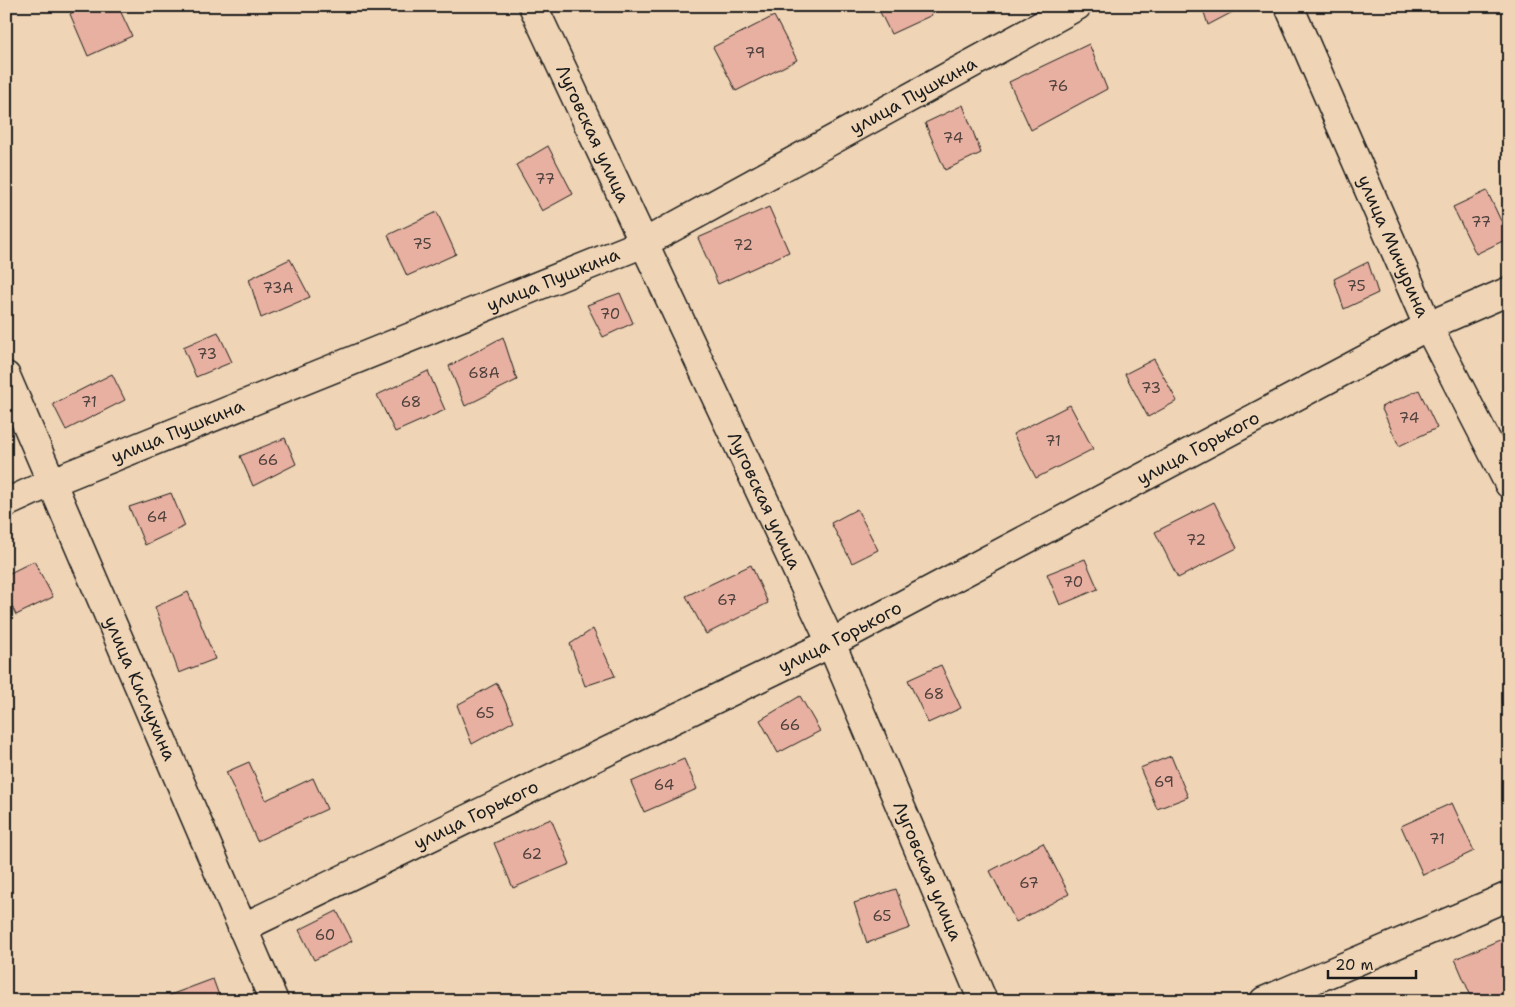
<svg xmlns="http://www.w3.org/2000/svg" width="1515" height="1007" viewBox="0 0 1515 1007" font-family="'Shantell Sans',sans-serif">
<rect width="100%" height="100%" fill="#efd5b6"/>
<filter id="ink" filterUnits="userSpaceOnUse"><feTurbulence type="fractalNoise" baseFrequency=".02" numOctaves="2"/><feDisplacementMap in="SourceGraphic" scale="10" xChannelSelector="R" yChannelSelector="G"/><feConvolveMatrix kernelMatrix="1 2 1 2 8 2 1 2 1" color-interpolation-filters="sRGB"/></filter>
<g filter="url(#ink)">
<g fill="#e8b0a0" stroke="#1c1c1c">
<polygon points="84,6 118,6 132,36 88,56 70,14"/>
<polygon points="877,6 928,6 932,15 891,34"/>
<polygon points="1202,6 1244,6 1208,25"/>
<polygon points="774,16 797,60 736,91 713,47"/>
<polygon points="1089,44 1107,89 1031,130 1009,82"/>
<polygon points="963,105 981,153 945,170 925,123"/>
<polygon points="548,146 573,194 542,211 516,165"/>
<polygon points="1487,191 1509,238 1476,254 1453,207"/>
<polygon points="769,207 789,252 718,284 698,238"/>
<polygon points="437,212 456,254 407,276 388,235"/>
<polygon points="290,259 310,297 261,318 249,279"/>
<polygon points="1368,262 1378,293 1344,309 1334,279"/>
<polygon points="620,293 633,323 603,337 587,305"/>
<polygon points="218,332 232,362 196,377 183,347"/>
<polygon points="503,337 517,380 465,406 449,366"/>
<polygon points="1154,359 1177,401 1148,417 1125,374"/>
<polygon points="428,371 445,410 395,432 377,395"/>
<polygon points="112,374 125,400 66,430 53,404"/>
<polygon points="1419,390 1437,428 1399,446 1381,407"/>
<polygon points="1070,405 1093,449 1036,478 1013,434"/>
<polygon points="285,438 296,464 253,486 240,456"/>
<polygon points="171,493 185,526 145,545 129,507"/>
<polygon points="1214,502 1237,548 1178,578 1155,532"/>
<polygon points="857,509 878,550 852,563 831,523"/>
<polygon points="1085,559 1098,589 1060,605 1047,574"/>
<polygon points="34,561 53,597 16,615 6,594 6,575"/>
<polygon points="751,565 768,603 706,634 686,596"/>
<polygon points="188,592 215,659 179,673 155,607"/>
<polygon points="1509,624 1509,640 1503,627"/>
<polygon points="593,629 615,676 585,686 570,644"/>
<polygon points="941,665 961,708 928,723 908,680"/>
<polygon points="497,683 514,721 472,744 457,705"/>
<polygon points="800,696 820,731 778,753 760,720"/>
<polygon points="1171,756 1188,797 1157,809 1140,768"/>
<polygon points="684,759 697,789 644,812 631,782"/>
<polygon points="249,762 266,800 313,778 327,809 257,841 226,772"/>
<polygon points="1452,803 1474,851 1423,875 1401,826"/>
<polygon points="551,819 570,864 513,888 494,843"/>
<polygon points="1043,843 1069,894 1016,922 990,871"/>
<polygon points="896,889 910,928 867,943 854,903"/>
<polygon points="337,911 352,941 314,960 299,930"/>
<polygon points="1509,936 1509,1001 1473,1001 1455,959"/>
<polygon points="213,979 221,1001 172,1001 170,995"/>
</g>
<g fill="none" stroke-linecap="round" stroke-linejoin="round">
<g stroke="#1c1c1c" stroke-width="31">
<g id="street">
<path id="s1" d="M533,6L831,643L983,1001"/>
<path id="s2" d="M1289,6L1428,326L1509,484"/>
<path id="s3" d="M6,376L274,1001"/>
<path id="s4" d="M6,503L52,482L644,243L1077,6"/>
<path id="s5" d="M242,928L831,643L1428,326L1509,291"/>
<polyline points="1264,1001 1509,896"/>
</g>
</g>
<use href="#street" stroke="#efd5b6" stroke-width="28"/>
</g>
</g>
<g text-anchor="middle" stroke-width="5" stroke-linejoin="round" paint-order="stroke">
<g font-size="15" fill="#4f413d">
<text x="755" y="58">79</text>
<text x="1058" y="91">76</text>
<text x="953" y="143">74</text>
<text x="545" y="184">77</text>
<text x="1481" y="227">77</text>
<text x="422" y="249">75</text>
<text x="743" y="250">72</text>
<text x="1356" y="291">75</text>
<text x="278" y="293">73А</text>
<text x="610" y="319">70</text>
<text x="207" y="359">73</text>
<text x="484" y="378">68А</text>
<text x="1151" y="393">73</text>
<text x="89" y="407">71</text>
<text x="411" y="407">68</text>
<text x="1409" y="423">74</text>
<text x="1053" y="446">71</text>
<text x="268" y="465">66</text>
<text x="157" y="522">64</text>
<text x="1196" y="545">72</text>
<text x="1073" y="587">70</text>
<text x="727" y="605">67</text>
<text x="934" y="699">68</text>
<text x="485" y="718">65</text>
<text x="790" y="730">66</text>
<text x="1164" y="787">69</text>
<text x="664" y="790">64</text>
<text x="1437" y="844">71</text>
<text x="532" y="859">62</text>
<text x="1029" y="888">67</text>
<text x="882" y="921">65</text>
<text x="325" y="940">60</text>
</g>
<g font-size="18" fill="#1c1c1c" stroke="#efd5b6">
<text dy="6" stroke="none"><textPath href="#s4" startOffset="996">улица Пушкина</textPath></text>
<text dy="6" stroke="none"><textPath href="#s1" startOffset="141">Луговская улица</textPath></text>
<text dy="6" stroke="none"><textPath href="#s2" startOffset="262">улица Мичурина</textPath></text>
<text dy="6" stroke="none"><textPath href="#s4" startOffset="591">улица Пушкина</textPath></text>
<text dy="6" stroke="none"><textPath href="#s4" startOffset="186">улица Пушкина</textPath></text>
<text dy="6" stroke="none"><textPath href="#s5" startOffset="1070">улица Горького</textPath></text>
<text dy="6" stroke="none"><textPath href="#s1" startOffset="546">Луговская улица</textPath></text>
<text dy="6" stroke="none"><textPath href="#s5" startOffset="665">улица Горького</textPath></text>
<text dy="6" stroke="none"><textPath href="#s3" startOffset="340">улица Кислухина</textPath></text>
<text dy="6" stroke="none"><textPath href="#s5" startOffset="260">улица Горького</textPath></text>
<text dy="6" stroke="none"><textPath href="#s1" startOffset="951">Луговская улица</textPath></text>
</g>
</g>
<rect width="1515" height="1007" fill="none" stroke="#efd5b6" stroke-width="25"/>
<rect x="12" y="12" width="1490" height="982" fill="none" stroke="#1c1c1c" stroke-width="2" filter="url(#ink)"/>
<path d="M1328 970v8h88v-8" fill="none" stroke="#1c1c1c" stroke-width="2.5"/>
<text x="1335" y="970" font-size="15" fill="#1c1c1c" stroke="#efd5b6" stroke-width="4" paint-order="stroke">20 m</text>
</svg>
